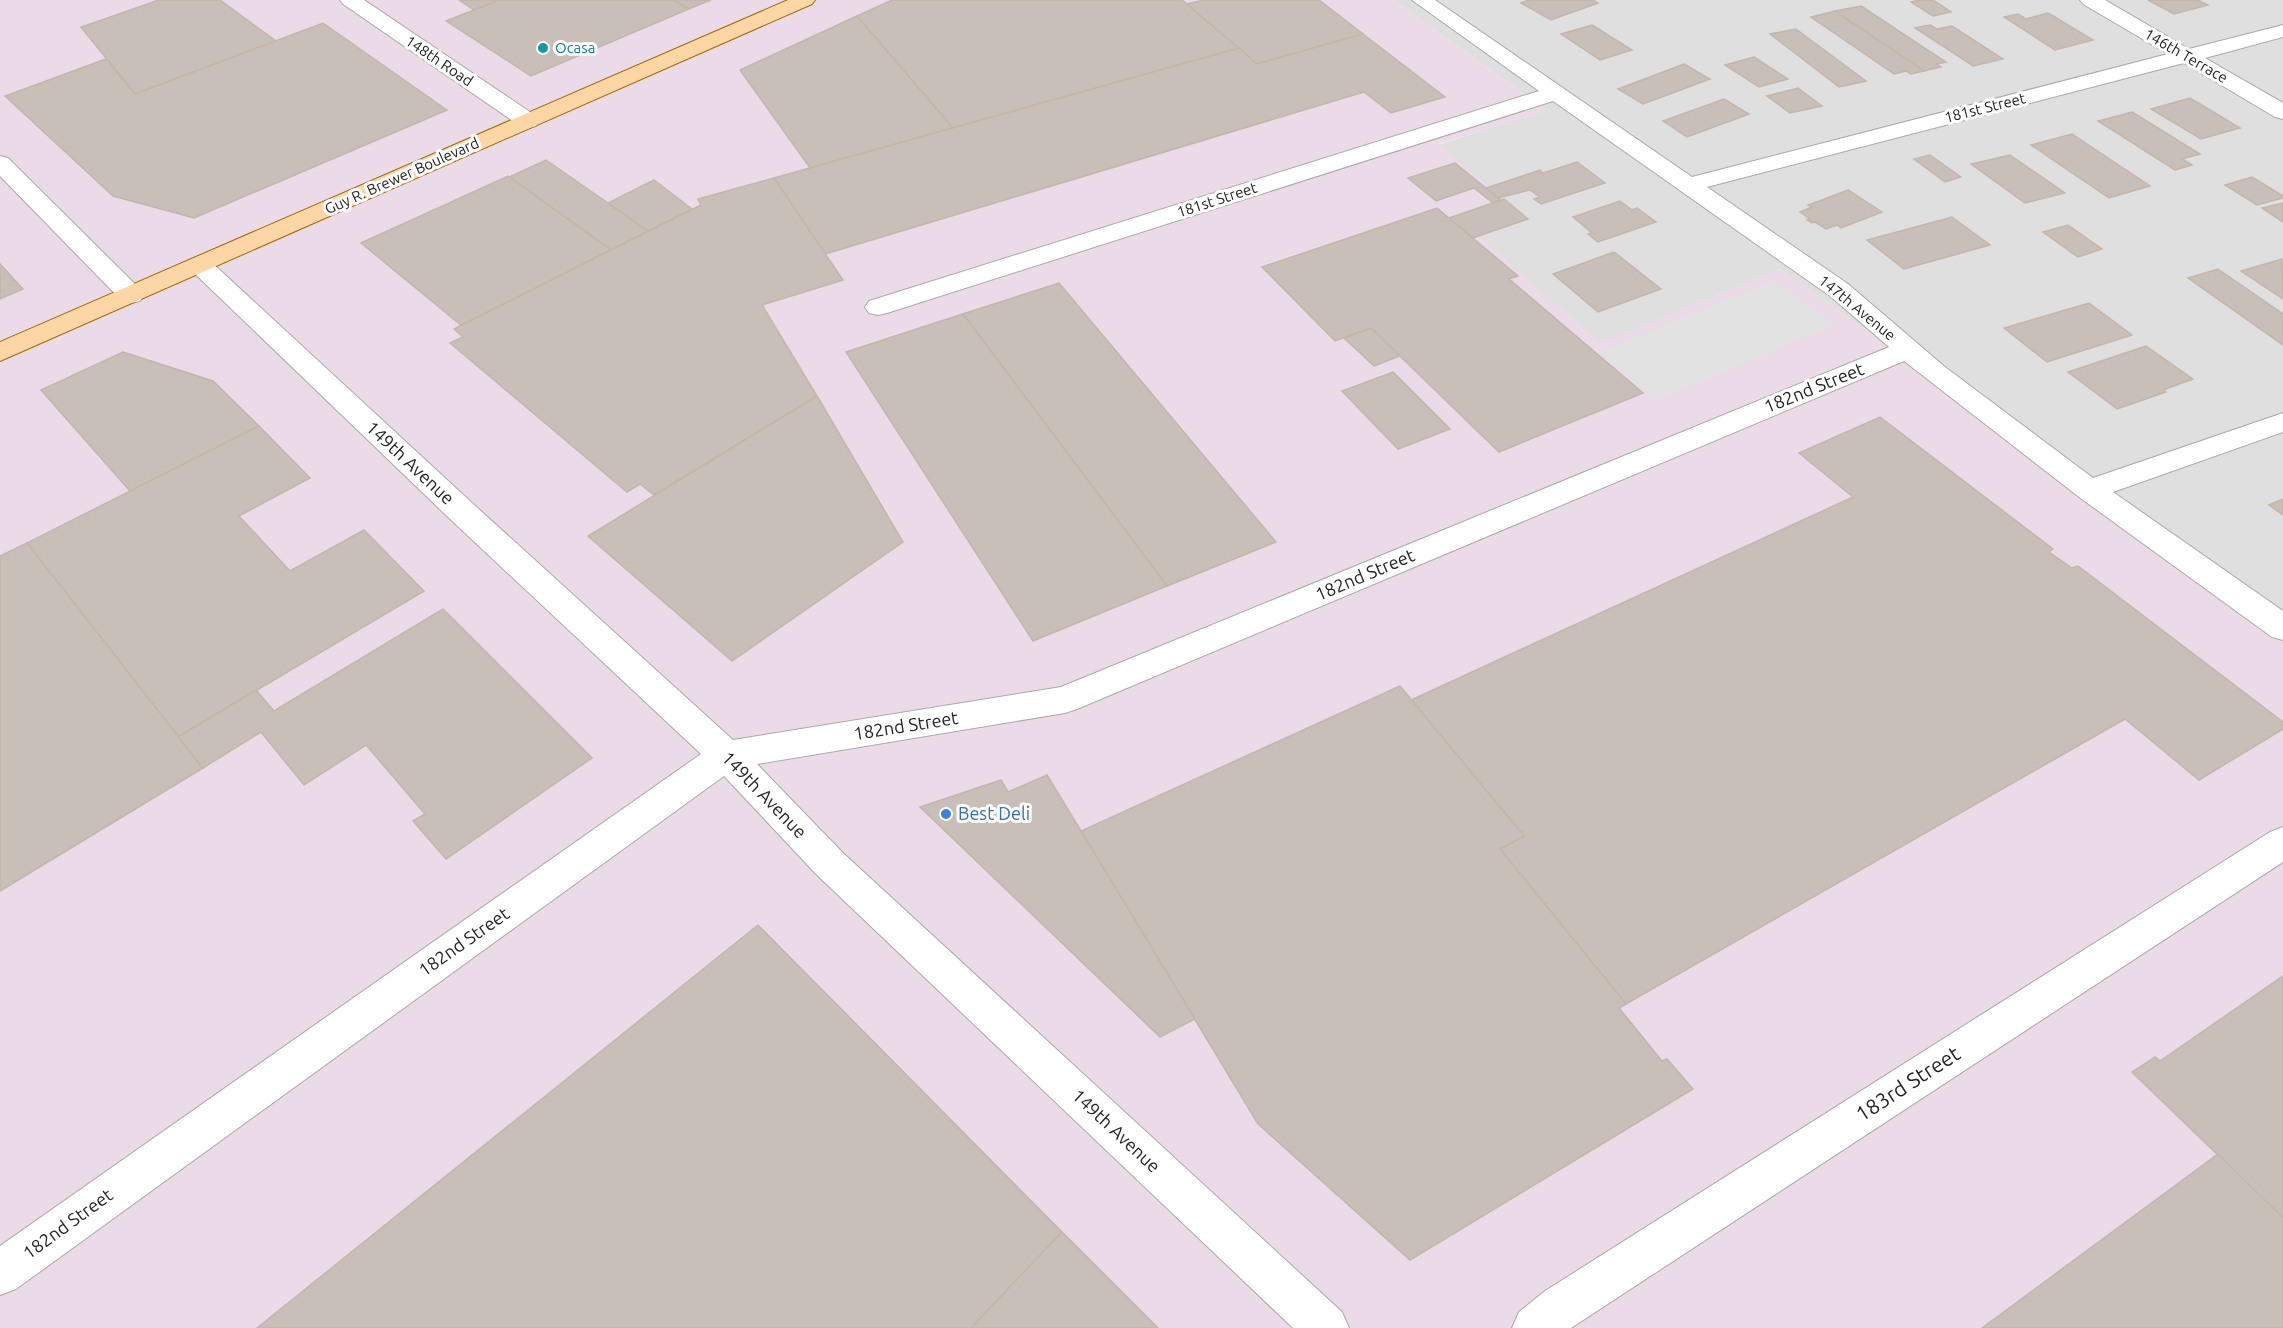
<svg xmlns="http://www.w3.org/2000/svg" width="2283" height="1328" viewBox="0 0 2283 1328" font-family="Ubuntu,sans-serif">
<rect width="100%" height="100%" fill="#f2efe9"/>
<polygon fill="#e0dfdf" points="1393,0 2283,0 2283,626 1780,269 1601,344 1452,214 1501,198 1438,145 1546,110"/>
<polygon fill="#ebdbe8" points="0,0 1393,0 1547,111 1438,144 1502,198 1453,214 1601,343 1780,269 2283,626 2283,1328 0,1328"/>
<polygon fill="#e2e2e2" points="1774,281 1834,325 1657,400 1598,352"/>
<g fill="#c7bfb8" stroke="#c4b6ab" stroke-width="1.5">
<polygon points="159,0 220,0 276,41 135,94 81,27"/>
<polygon points="459,0 499,0 474,10"/>
<polygon points="499,0 673,0 689,9 531,76 446,21"/>
<polygon points="673,0 711,0 689,9"/>
<polygon points="892,0 1182,0 1239,48 953,128 857,16"/>
<polygon points="1203,0 1319,0 1363,34 1257,64 1187,4"/>
<polygon points="1529,0 1593,0 1598,3 1551,20 1521,3"/>
<polygon points="1919,0 1933,0 1951,12 1933,16 1911,2"/>
<polygon points="2148,0 2198,0 2208,5 2174,14"/>
<polygon points="1861,6 1946,62 1936,64 1941,67 1924,71 1835,11"/>
<polygon points="1835,11 1924,71 1911,74 1906,71 1894,74 1811,17"/>
<polygon points="2048,13 2093,40 2055,50 2004,17 2018,14 2026,19"/>
<polygon points="857,16 953,128 810,168 740,70"/>
<polygon points="323,23 447,110 194,218 113,196 5,96 106,59 135,94"/>
<polygon points="1592,25 1632,50 1600,60 1561,34"/>
<polygon points="1930,25 1937,29 1952,26 2003,59 1973,66 1915,28"/>
<polygon points="1796,29 1866,81 1839,87 1770,34"/>
<polygon points="1363,34 1445,97 1391,113 1364,92 825,254 774,178 1239,48 1257,64"/>
<polygon points="1754,57 1788,79 1759,87 1725,65"/>
<polygon points="1684,64 1710,79 1643,104 1618,89"/>
<polygon points="1798,88 1822,106 1790,113 1767,96"/>
<polygon points="2190,98 2240,128 2201,139 2151,109"/>
<polygon points="1724,99 1749,114 1687,137 1663,121"/>
<polygon points="2132,112 2200,154 2182,159 2192,165 2175,170 2098,121"/>
<polygon points="2072,134 2150,186 2109,198 2031,145"/>
<polygon points="1930,155 1961,177 1945,182 1914,159"/>
<polygon points="2010,155 2065,193 2025,203 1971,164"/>
<polygon points="546,160 608,203 648,231 611,250 509,177"/>
<polygon points="1577,162 1605,183 1541,204 1534,199 1540,197 1530,190 1498,198 1486,188 1540,170 1543,173"/>
<polygon points="1455,163 1486,188 1501,200 1493,203 1474,188 1436,201 1408,178"/>
<polygon points="508,176 611,250 461,325 361,243"/>
<polygon points="2252,177 2283,196 2283,198 2257,205 2225,185"/>
<polygon points="774,178 843,280 762,305 817,396 654,495 640,484 627,492 450,343 463,337 454,329 701,205 698,199"/>
<polygon points="654,180 692,209 648,231 608,203"/>
<polygon points="1848,190 1882,212 1841,228 1837,225 1826,229 1815,222 1812,223 1807,220 1810,219 1800,212 1812,207 1808,205"/>
<polygon points="1504,199 1528,219 1473,238 1449,218"/>
<polygon points="1620,201 1632,210 1637,208 1656,222 1598,242 1588,234 1592,233 1573,217"/>
<polygon points="2283,203 2283,222 2262,208"/>
<polygon points="1437,208 1518,276 1509,279 1643,393 1499,452 1371,328 1335,341 1262,267"/>
<polygon points="1952,217 1990,245 1904,269 1867,240"/>
<polygon points="2068,225 2102,249 2078,257 2043,232"/>
<polygon points="1614,252 1661,289 1598,312 1553,274"/>
<polygon points="2282,259 2283,299 2241,271"/>
<polygon points="0,264 23,289 0,299"/>
<polygon points="2218,269 2283,314 2283,345 2188,278"/>
<polygon points="1059,283 1276,542 1167,586 963,314"/>
<polygon points="2089,303 2132,335 2047,362 2004,328"/>
<polygon points="963,314 1167,586 1033,641 846,352"/>
<polygon points="1371,328 1400,356 1374,366 1344,338"/>
<polygon points="2146,346 2193,379 2163,390 2166,392 2117,409 2068,372"/>
<polygon points="123,352 213,381 259,426 130,491 41,390"/>
<polygon points="1393,372 1450,429 1398,449 1342,391"/>
<polygon points="817,396 903,542 732,661 588,536"/>
<polygon points="1880,417 2053,549 2049,552 2072,568 2078,566 2283,722 2283,729 2199,780 2125,719 1626,1004 1500,849 1524,836 1411,700 1853,497 1799,453"/>
<polygon points="259,426 310,478 239,516 290,571 364,530 424,591 178,737 27,543"/>
<polygon points="2283,499 2283,515 2269,505"/>
<polygon points="27,543 203,768 0,891 0,556"/>
<polygon points="443,609 592,758 446,859 413,821 425,814 366,745 304,785 261,732 203,768 178,737 256,690 274,711"/>
<polygon points="1400,686 1524,836 1500,849 1626,1004 1619,1008 1662,1061 1667,1059 1693,1089 1410,1260 1258,1124 1081,831"/>
<polygon points="1047,775 1081,831 1195,1019 1160,1037 920,807 1001,780 1008,792"/>
<polygon points="758,925 1062,1232 971,1328 257,1328"/>
<polygon points="2283,976 2283,1218 2132,1072 2155,1057 2160,1061"/>
<polygon points="2218,1154 2283,1218 2283,1328 1982,1328"/>
<polygon points="1062,1232 1158,1328 971,1328"/>
</g>
<g fill="none" stroke-linecap="round" stroke-linejoin="round">
<g stroke="#a9a9a9" stroke-width="2">
<g id="minor">
<polygon points="340,0 364,0 536,116 539,121 536,126 528,128 520,126 343,4"/>
<polygon points="1412,0 1435,0 1692,177 2168,54 2083,4 2080,0 2105,0 2189,49 2283,25 2283,37 2205,58 2283,103 2283,119 2275,117 2184,63 1707,187 1848,284 1945,367 2093,478 2283,413 2283,432 2113,492 2283,611 2283,640 2272,637 2079,497 1904,361 1077,709 1065,713 757,764 843,853 1342,1312 1349,1328 1293,1328 817,875 724,776 16,1289 0,1295 0,1246 701,754 449,518 191,270 187,265 191,260 200,257 209,260 471,502 733,740 1061,687 1889,347 1830,296 1553,101 887,313 878,315 869,313 865,307 869,301 1539,91"/>
<polygon points="0,156 8,158 140,289 144,295 140,301 131,303 122,301 0,176"/>
<polygon points="2283,827 2283,862 1571,1328 1512,1328 1519,1312 1545,1291 2270,832"/>
</g>
</g>
<g stroke="#a06b00" stroke-width="2">
<polygon id="major" points="788,0 815,0 812,4 0,361 0,342"/>
</g>
<use href="#minor" fill="#fff" fill-rule="evenodd"/>
<use href="#major" fill="#fcd6a4" fill-rule="evenodd"/>
</g>
<circle fill="#0f9aa8" stroke="#fff" stroke-width="2" cx="543" cy="48" r="6"/>
<circle fill="#3f7fe0" stroke="#fff" stroke-width="2" cx="946" cy="814" r="6"/>
<g text-anchor="middle" stroke-width="6" stroke-linejoin="round" paint-order="stroke">
<g font-size="15" fill="#0d838f" stroke="#fff" text-anchor="start">
<text x="555" y="53">Ocasa</text>
</g>
<g font-size="15" fill="#222" stroke="#fff">
<text transform="translate(2186 56) rotate(30)" y="5">146th Terrace</text>
<text transform="translate(439 61) rotate(34)" y="5">148th Road</text>
<text transform="translate(1985 108) rotate(-14)" y="5">181st Street</text>
<text transform="translate(402 176) rotate(-24)" y="5">Guy R. Brewer Boulevard</text>
<text transform="translate(1217 200) rotate(-18)" y="5">181st Street</text>
<text transform="translate(1857 308) rotate(39)" y="5">147th Avenue</text>
</g>
<g font-size="18" fill="#222" stroke="#fff">
<text transform="translate(1814 388) rotate(-22)" y="6">182nd Street</text>
<text transform="translate(410 463) rotate(43)" y="6">149th Avenue</text>
<text transform="translate(1365 575) rotate(-23)" y="6">182nd Street</text>
<text transform="translate(906 726) rotate(-9)" y="6">182nd Street</text>
<text transform="translate(764 795) rotate(46)" y="6">149th Avenue</text>
<text transform="translate(464 942) rotate(-35)" y="6">182nd Street</text>
<text transform="translate(1116 1131) rotate(43)" y="6">149th Avenue</text>
<text transform="translate(68 1224) rotate(-36)" y="6">182nd Street</text>
</g>
<g font-size="18" fill="#366cbe" stroke="#fff" text-anchor="start">
<text x="958" y="820">Best Deli</text>
</g>
<g font-size="21" fill="#222" stroke="#fff">
<text transform="translate(1908 1084) rotate(-33)" y="7">183rd Street</text>
</g>
</g>
</svg>
